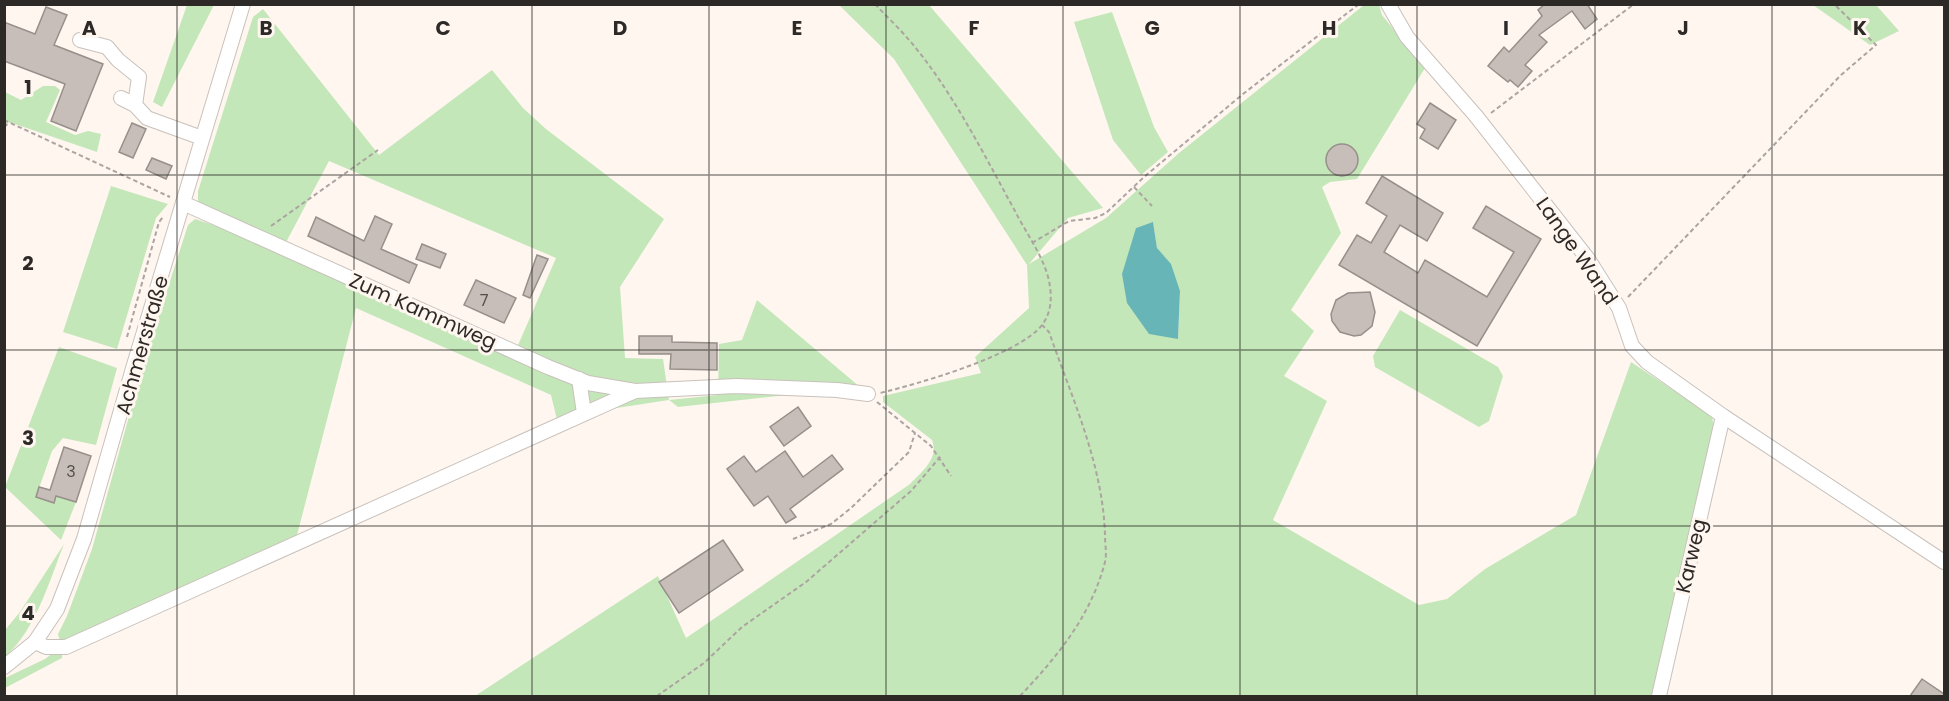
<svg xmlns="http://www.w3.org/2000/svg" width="1949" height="701" viewBox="0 0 1949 701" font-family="Poppins,sans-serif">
<rect width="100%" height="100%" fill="#fff6f0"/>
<g fill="#c4e7b9" fill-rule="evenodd">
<polygon points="187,5 214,5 162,107 153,102"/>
<path d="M839,5H929L1103,208L1068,218L1029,264L1106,218L1179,153L1364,5H1379L1382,15L1425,68L1357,179L1330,182L1322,187L1341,233L1291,310L1314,331L1284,376L1327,401L1273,520L1419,605L1447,599L1485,569L1576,515L1631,362L1712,416L1714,429L1653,696H475L658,576L686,638L910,484C922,471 939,459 932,440L883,402V396L981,373L975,357L1029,308L1027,265L894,59ZM1153,223L1157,248L1180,291L1178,339L1136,228Z"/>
<polygon points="1813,5 1876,5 1899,31 1870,45"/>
<path d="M263,9L379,155L492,70L523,108L546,129L664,219L620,287L625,358L663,359L669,400L718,395L719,344L742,340L757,300L860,387L856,398L787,395L678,407L669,400L584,413L558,424L551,395L356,308L296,539L61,645L58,634L67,616L92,549L145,359L188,225L195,219L278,246L198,202V191L253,17ZM329,161L556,258L515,352L283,248Z"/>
<polygon points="1112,12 1154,127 1168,152 1141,175 1113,140 1074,22"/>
<polygon points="43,86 55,86 60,90 46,122 75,135 88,131 101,134 97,152 9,122 5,126 5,92 21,100"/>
<polygon points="111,186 168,204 156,218 117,349 63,332"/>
<polygon points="1400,310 1498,367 1503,376 1489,421 1479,427 1375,367 1373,356"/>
<polygon points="59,347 117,368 96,445 63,438 52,451 36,497 54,503 56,496 76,502 61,540 5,487"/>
<path d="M64,544C49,582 36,629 5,657V630L20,612Z"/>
<polygon points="58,649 62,652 62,658 5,688 5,678 45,659"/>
</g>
<polygon fill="#68b5b8" points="1153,222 1157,248 1171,264 1180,291 1178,339 1149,334 1127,303 1122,274 1136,228"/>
<g fill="#c7beb9" stroke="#978f89" stroke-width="1.5">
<polygon points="1545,4 1587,4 1597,19 1585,29 1572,11 1539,35 1547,42 1525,65 1532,71 1518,87 1510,80 1508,82 1488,66 1504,47 1509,52 1542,16 1538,10"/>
<polygon points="46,7 67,15 54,45 103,64 76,131 51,121 65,84 4,61 4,22 35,34"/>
<polygon points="1430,103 1456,120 1438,149 1420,138 1425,129 1417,124"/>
<polygon points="132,123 146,129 133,158 119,152"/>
<circle cx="1342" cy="160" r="16"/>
<polygon points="152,158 172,166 166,179 146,170"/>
<polygon points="1382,176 1443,213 1427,241 1400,225 1384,252 1418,273 1425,260 1487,297 1514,252 1473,228 1486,206 1541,239 1477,346 1339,265 1357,235 1371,243 1387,216 1366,203"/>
<polygon points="375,216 392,224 381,249 417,265 409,283 308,236 316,217 364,241"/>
<polygon points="422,244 446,254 440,268 416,259"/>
<polygon points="537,255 548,259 530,298 523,295"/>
<polygon points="476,280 516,298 504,323 464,305"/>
<polygon points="1370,292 1375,312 1372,326 1361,335 1354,336 1340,332 1332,321 1331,314 1336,300 1348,293"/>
<polygon points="639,336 672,336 672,342 717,343 717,370 670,369 671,354 639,354"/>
<polygon points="798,407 811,426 784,446 770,427"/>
<polygon points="64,447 91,456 76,502 56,496 54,503 36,497 39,487 50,490"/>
<polygon points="785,451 803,477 832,455 843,469 790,509 796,517 786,523 768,496 754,506 727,469 744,456 756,472"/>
<polygon points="723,540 743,570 679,613 659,582"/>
<polygon points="1922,679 1944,694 1944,696 1910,696"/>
</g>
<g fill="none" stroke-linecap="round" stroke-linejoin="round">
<g stroke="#c9c1bb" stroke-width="16">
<g id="minor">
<polyline points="1388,4 1407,37 1476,116 1588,259 1619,308 1632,346 1647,362 1723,416 1944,562"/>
<polyline points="80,40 107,47 118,60 139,77 135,105"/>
<polyline points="121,98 135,105 147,118 202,138"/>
<polyline points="183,203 548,367 588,383 635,391 736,386 837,390 868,394"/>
<polyline points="579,379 584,413"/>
<polyline points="35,642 46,647 66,647 635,391"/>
<polyline points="4,667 35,642 57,609 84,539 134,365 243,4"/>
<polyline points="1659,696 1723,416"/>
</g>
</g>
<g stroke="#aba4a0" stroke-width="2" stroke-dasharray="4.5 3" stroke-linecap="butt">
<path d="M875,4C886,16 899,28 910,41C953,92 983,153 1015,211C1026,233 1044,257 1049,281C1052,296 1052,312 1042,325C1019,355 918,384 880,393"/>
<polyline points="1491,113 1634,4"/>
<polyline points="4,120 170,197"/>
<polyline points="4,127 10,122"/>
<polyline points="1134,187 1152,206"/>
<polyline points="271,226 378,150"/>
<polyline points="1032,243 1069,221 1095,218 1106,213 1144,177 1243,94 1359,4"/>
<polyline points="1628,297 1841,75 1876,45 1834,4"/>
<polyline points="127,337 159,222 163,217"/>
<polyline points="877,402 931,446 951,476"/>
<polyline points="793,539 831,524 851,508 909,452 915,433"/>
<polyline points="657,696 704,663 742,627 806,582 911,491 941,456"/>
<path d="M1020,696C1057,657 1091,616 1105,562C1107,554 1105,544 1105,535C1103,465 1072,398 1049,332L1042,325"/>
</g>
<use href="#minor" stroke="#fff" stroke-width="14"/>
</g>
<path fill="none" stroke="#2c2927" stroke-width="1.5" stroke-opacity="0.55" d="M177,4V696M354,4V696M532,4V696M709,4V696M886,4V696M1063,4V696M1240,4V696M1417,4V696M1595,4V696M1772,4V696M4,175H1944M4,350H1944M4,526H1944"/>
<g text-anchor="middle" stroke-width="6" stroke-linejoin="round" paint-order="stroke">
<g font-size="16" fill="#534e4c">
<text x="484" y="306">7</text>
<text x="71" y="477">3</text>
</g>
<g font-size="20" fill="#2c2927" stroke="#fff6f0">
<text transform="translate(1577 251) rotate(55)" y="7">Lange Wand</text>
<text transform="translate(423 311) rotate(24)" y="7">Zum Kammweg</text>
<text transform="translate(142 345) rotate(-74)" y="7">Achmerstraße</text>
<text transform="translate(1691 556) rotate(-77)" y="7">Karweg</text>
</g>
</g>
<g font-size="20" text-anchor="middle" font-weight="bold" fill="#2c2927" stroke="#fff6f0" stroke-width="6" stroke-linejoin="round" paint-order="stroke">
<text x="89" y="35">A</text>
<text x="266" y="35">B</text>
<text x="443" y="35">C</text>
<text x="620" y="35">D</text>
<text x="797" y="35">E</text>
<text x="974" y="35">F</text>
<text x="1152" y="35">G</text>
<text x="1329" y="35">H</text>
<text x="1506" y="35">I</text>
<text x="1683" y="35">J</text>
<text x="1860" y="35">K</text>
<text x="28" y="94">1</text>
<text x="28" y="270">2</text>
<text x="28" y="445">3</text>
<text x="28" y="620">4</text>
</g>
<rect width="1949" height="701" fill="none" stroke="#2c2927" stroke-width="12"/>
</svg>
